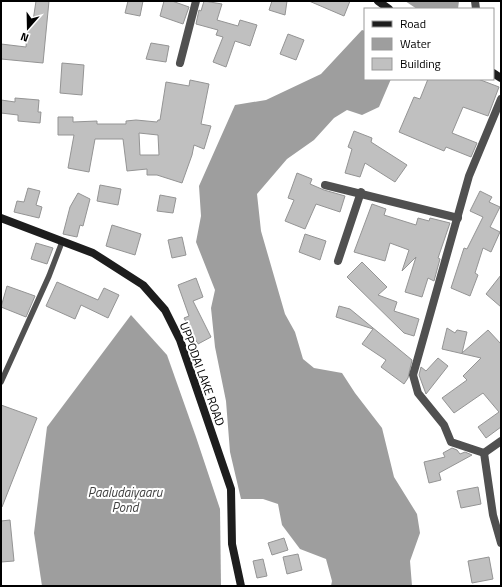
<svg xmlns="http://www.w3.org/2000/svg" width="502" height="587" viewBox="0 0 502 587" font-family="'Titillium Web',sans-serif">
<rect width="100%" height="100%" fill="#fff"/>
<g fill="#9e9e9e">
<polygon points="405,1 459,1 458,9 417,9"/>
<polygon points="362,30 365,31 365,79 391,79 379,107 362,115 347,110 334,118 314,140 287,159 257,194 261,231 285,314 295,332 303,359 314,368 342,373 355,393 382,428 394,477 417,514 420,533 410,561 412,586 331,586 332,581 326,559 300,549 282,525 278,504 263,499 241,499 230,452 226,401 215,347 211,308 215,290 196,242 201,216 199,186 235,105 266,100 321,74"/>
<polygon points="131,315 167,355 196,437 220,509 221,586 42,586 34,533 47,427"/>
</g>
<g fill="#c0c0c0" stroke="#949494" fill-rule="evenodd">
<polygon points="36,1 49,1 43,63 1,59 1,44 26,47 28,20 33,21"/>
<polygon points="128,1 143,1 140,16 125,13"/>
<polygon points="164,1 172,1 189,7 183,24 160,16"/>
<polygon points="204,1 222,4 217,20 238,26 240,20 257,25 250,46 235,41 226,67 213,62 223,37 216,35 218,30 196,24 199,10 201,11"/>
<polygon points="272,1 287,1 285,15 269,10"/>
<polygon points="309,1 350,1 344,16"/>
<polygon points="288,34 304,40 296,60 280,54"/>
<polygon points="151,43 169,46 166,62 146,59"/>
<polygon points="62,63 84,65 82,95 60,93"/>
<polygon points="428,79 478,79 499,87 488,116 463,107 452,133 477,143 471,157 446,147 444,151 399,132 414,97 420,99"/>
<path d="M190,80L209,84L201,124L211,126L204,149L194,145L192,155L182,183L157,175H147V169L127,171L123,139H95L89,172L68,168L74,135H58V117H73V122L97,121V124H126V121L136,120L157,122L158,120H160L166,82L189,86ZM139,133L158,135L159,155H140Z"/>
<polygon points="15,98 39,100 38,112 41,112 40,123 18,121 18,115 1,113 1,100 15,102"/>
<polygon points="354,131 372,138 371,142 407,165 395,182 365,163 360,177 345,173 352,149 348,147"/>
<polygon points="297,173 312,179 310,184 324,190 345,196 340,212 316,204 305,229 285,221 294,200 288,198"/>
<polygon points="100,185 121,189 118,205 97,201"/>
<polygon points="28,188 40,191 36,205 42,207 39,218 14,212 17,201 24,202"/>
<polygon points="480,191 492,197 489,202 500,207 490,227 500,232 491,252 483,248 475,273 478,275 470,296 451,288 464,248 467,249 483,217 470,211"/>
<polygon points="78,193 90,199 83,226 80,225 77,237 63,234 70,207"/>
<polygon points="160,195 176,198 173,213 157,211"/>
<polygon points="372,204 386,209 384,215 416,225 418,218 429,221 430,218 450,223 438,258 440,259 434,281 428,278 422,297 405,292 416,257 402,271 409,250 390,243 385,261 354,252"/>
<polygon points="112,225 141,234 135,255 106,246"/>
<polygon points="305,234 326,241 320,260 299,252"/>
<polygon points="182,237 186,255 172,258 168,240"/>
<polygon points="36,243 53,248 47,264 31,259"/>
<polygon points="362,262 387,287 378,295 397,302 394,311 419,319 414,336 404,333 347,277"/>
<polygon points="501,275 501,307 486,294"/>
<polygon points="196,278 203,297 193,301 211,337 198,344 184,318 189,316 178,285"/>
<polygon points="57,282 98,300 104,288 119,295 108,318 81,305 75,319 46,306"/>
<polygon points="7,286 35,296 26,317 1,307"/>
<polygon points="339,306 350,309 412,360 408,378 404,384 381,367 386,360 362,344 373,329 336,317"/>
<polygon points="447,328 455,333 457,330 467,332 462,353 488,330 501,344 501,427 486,438 478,427 499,412 483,393 454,413 442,398 467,380 463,376 481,358 442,349"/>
<polygon points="438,358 448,366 426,394 419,375 421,367 426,371"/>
<polygon points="1,405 37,418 2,507 1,507"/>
<polygon points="452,448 457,450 460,454 465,452 472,455 439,473 441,480 429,483 424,462 445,457 443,453"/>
<polygon points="478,487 481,504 461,508 457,491"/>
<polygon points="10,520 14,561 1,562 1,521"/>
<polygon points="284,538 288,550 272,555 268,543"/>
<polygon points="298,554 302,570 287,574 283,557"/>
<polygon points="489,557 493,579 472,583 468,561"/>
<polygon points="263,559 267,576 257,578 253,561"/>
</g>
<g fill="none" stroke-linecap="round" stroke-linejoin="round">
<polyline stroke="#505050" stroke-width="5.5" points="1,382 49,276 62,242"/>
<g stroke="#505050" stroke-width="8">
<polyline points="475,1 476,9"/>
<polyline points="180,63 196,1"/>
<polyline points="325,185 458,218"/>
<polyline points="338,261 361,192"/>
<polyline points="484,453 451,442 444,425 418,393 413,375 469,176 501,99"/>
<polyline points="484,453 493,515 501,543"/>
<polyline points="484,453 501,441"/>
</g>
<g stroke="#1d1d1d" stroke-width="8">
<polyline points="378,1 389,9"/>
<polyline points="493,73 501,78"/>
<polyline points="1,218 93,253 143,285 165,310 180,340 231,489 232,544 241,586"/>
</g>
</g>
<g text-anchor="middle" stroke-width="4" stroke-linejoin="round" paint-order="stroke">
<g font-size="12" fill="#000" stroke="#fff">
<text transform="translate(202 374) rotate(70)" y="4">UPPODAI LAKE ROAD</text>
</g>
<g font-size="13" font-style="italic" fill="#3f3f3f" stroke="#fff">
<text x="125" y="497">Paaludaiyaaru<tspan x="125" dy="15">Pond</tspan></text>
</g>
</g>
<rect width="502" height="587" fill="none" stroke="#000000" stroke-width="4"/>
<rect x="364" y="8" width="130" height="72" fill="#ffffff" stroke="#999999"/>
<rect x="372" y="21" width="20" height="6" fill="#1d1d1d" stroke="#999999"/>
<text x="400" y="28" font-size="12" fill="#000000">Road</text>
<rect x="372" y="38" width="20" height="12" fill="#9e9e9e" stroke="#999999"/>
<text x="400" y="48" font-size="12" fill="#000000">Water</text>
<rect x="372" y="58" width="20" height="12" fill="#c0c0c0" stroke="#999999"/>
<text x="400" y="68" font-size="12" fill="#000000">Building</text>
<g transform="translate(28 28) rotate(200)" stroke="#ffffff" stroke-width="3" paint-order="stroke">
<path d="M0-3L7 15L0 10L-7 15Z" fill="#000000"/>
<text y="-6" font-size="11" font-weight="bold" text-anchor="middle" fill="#000000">N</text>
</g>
</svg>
